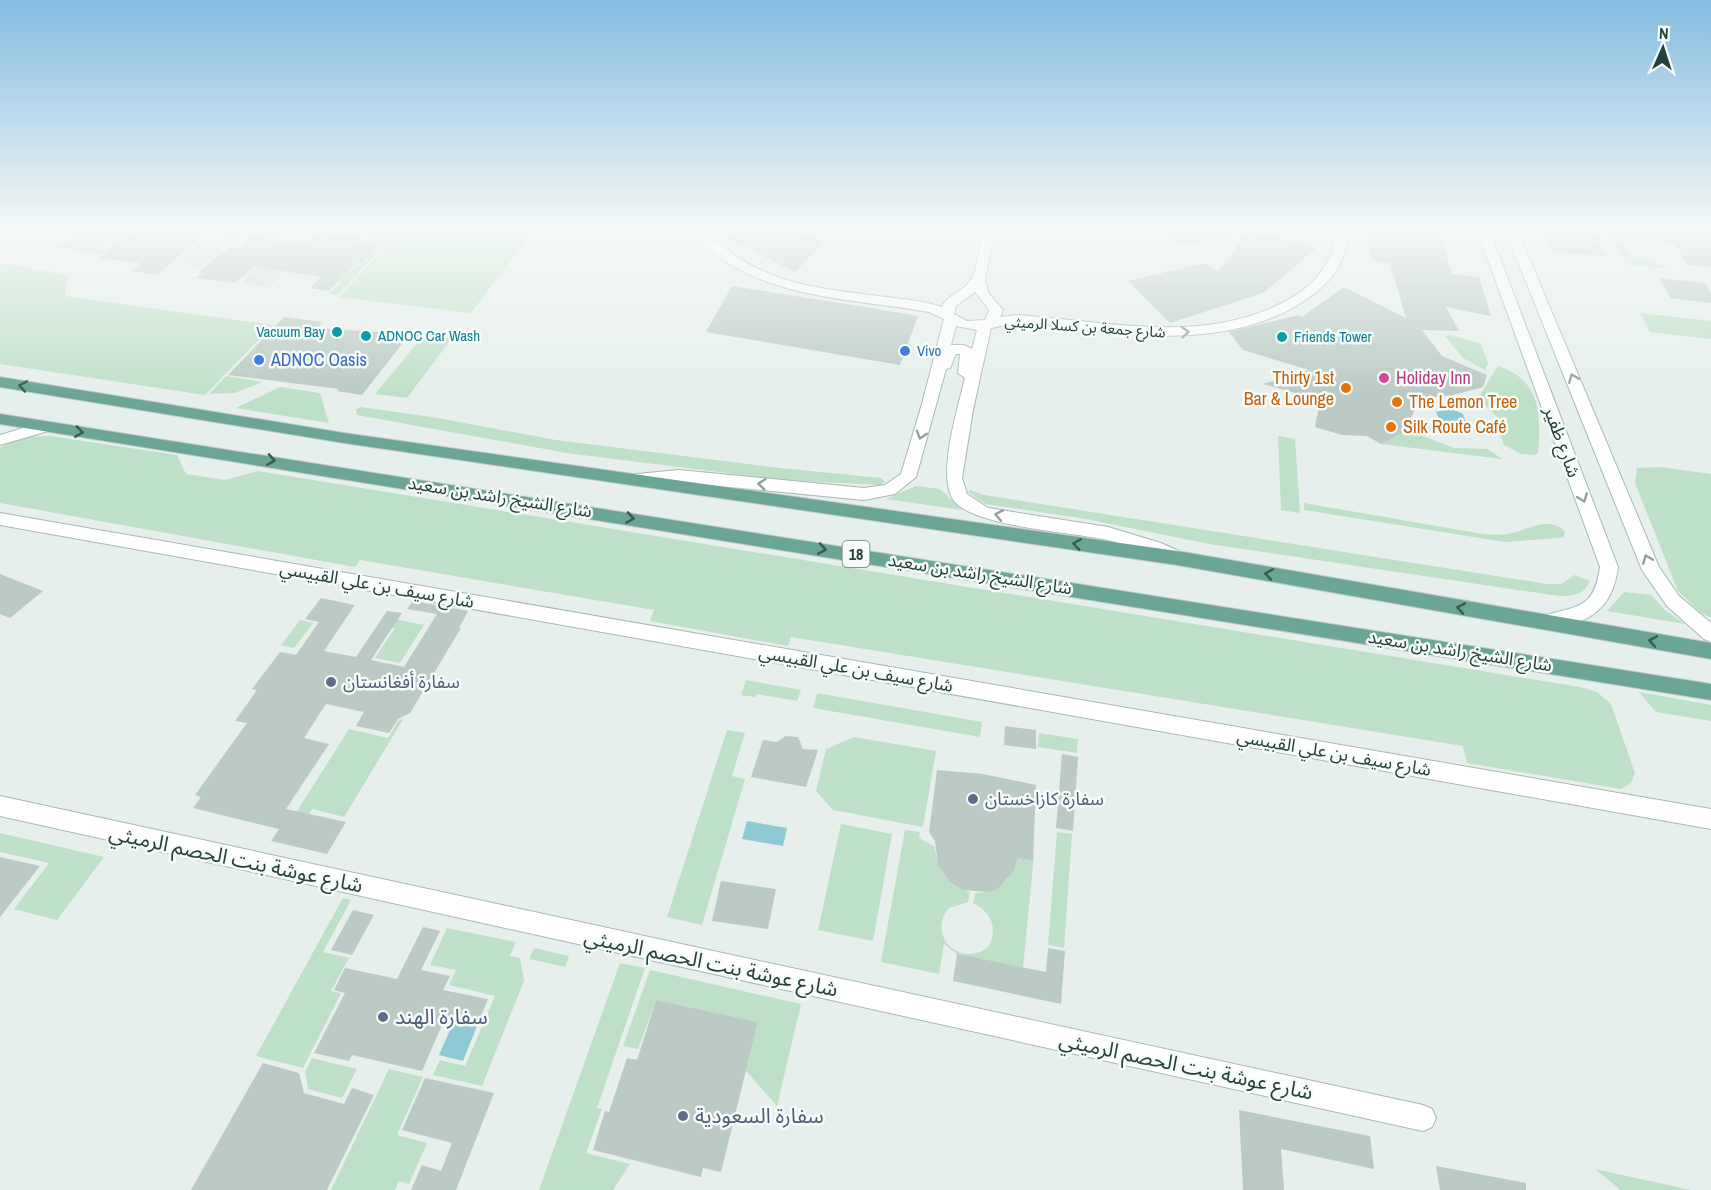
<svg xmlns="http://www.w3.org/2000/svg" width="1711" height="1190" viewBox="0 0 1711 1190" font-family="'Archivo Narrow','Noto Sans Arabic',sans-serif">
<rect width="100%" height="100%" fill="#e6efeb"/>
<g fill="#d4dfda">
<polygon points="232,227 254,228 234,245 215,242"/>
<polygon points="196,245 222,249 201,267 175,263"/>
<polygon points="258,267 271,269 283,273 268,288 242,282"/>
</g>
<g fill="#bfe0c8">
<polygon points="86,227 124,231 103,248 84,247 103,250 131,227 135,227 101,254 57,248"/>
<polygon points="397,227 402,227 338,295 329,294 342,281 333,279 341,270 350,271 357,265 362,265 382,244 367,242 377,231 391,233"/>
<polygon points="404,227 536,227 471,313 339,297"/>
<polygon points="1606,227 1614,227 1627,252 1671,269 1626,265"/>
<polygon points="0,263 68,275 65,296 273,325 205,395 0,364"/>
<polygon points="1640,313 1711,321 1711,339 1650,332"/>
<polygon points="424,335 452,338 407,398 375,394"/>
<polygon points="1451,335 1481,344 1488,363 1485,370 1463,358 1445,336"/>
<path d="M1498,366C1541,380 1541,414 1538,453L1535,455L1521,454L1504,445L1500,434L1503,423L1478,398Z"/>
<polygon points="226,376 263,382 234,393 209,394"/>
<polygon points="280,387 320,393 329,423 236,408"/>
<polygon points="360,407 432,417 556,440 781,468 881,478 885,482 880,485 783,480 567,453 357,415 356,410"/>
<polygon points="1402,433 1420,435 1454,448 1488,449 1502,459 1381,444"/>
<polygon points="50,436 177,455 186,474 225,480 258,471 1580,687 1597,692 1611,704 1635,773 1631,783 1621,789 1467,763 1463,746 791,637 788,646 650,621 654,610 360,560 355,567 0,503 0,448 20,437"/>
<polygon points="1278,436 1295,439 1300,513 1281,510"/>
<polygon points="1660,467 1711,474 1711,618 1701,613 1678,591 1635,483 1637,468"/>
<polygon points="916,486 940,489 962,510 886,499"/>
<path d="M970,490L984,495L1547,584H1561L1575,575L1590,581C1584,597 1568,597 1552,595L1209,544L1086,519L986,504L968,492Z"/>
<path d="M1304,503L1483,534C1491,535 1499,535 1507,534C1527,531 1549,514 1565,532L1564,537L1558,538L1505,542L1304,510Z"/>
<polygon points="1624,592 1651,595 1665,610 1685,624 1607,611"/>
<polygon points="385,617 424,625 400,663 375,658 395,628 380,624"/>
<polygon points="300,620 313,623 294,648 281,645"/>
<polygon points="746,680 801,690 797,701 757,694 755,697 741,695"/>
<polygon points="1639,692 1711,705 1711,721 1656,712"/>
<polygon points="817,693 982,722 980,737 813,708"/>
<polygon points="404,718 344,817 312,809 306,819 294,816 349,729 388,738 398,721"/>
<polygon points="727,730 745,733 732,776 745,779 702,925 667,917"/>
<polygon points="1039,733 1078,739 1077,753 1038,747"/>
<polygon points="854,737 936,751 923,827 833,810 816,791 826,749"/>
<polygon points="841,824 892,834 873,941 818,930"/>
<path d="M905,830L920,832L919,838L935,847C936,868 949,887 970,892L968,902L949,908C926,935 960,969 988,947C999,928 991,912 973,903L975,893C1000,892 1010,881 1018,858L1032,861L1034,855L1023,968L957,954L944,944L939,974L881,962Z"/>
<polygon points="1057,832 1072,834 1064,948 1048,945"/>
<polygon points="0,833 104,857 57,920 14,909 49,863 0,852"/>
<polygon points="343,898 351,900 323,952 349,958 331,991 341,993 303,1068 256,1056"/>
<polygon points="447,928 516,942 510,956 520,958 524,981 482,1086 433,1075 440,1060 465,1066 495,996 449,985 456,970 430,965"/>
<polygon points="534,948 569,956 565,967 529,959"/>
<polygon points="620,963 645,968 597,1108 602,1109 586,1153 630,1164 613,1190 539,1190"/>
<polygon points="650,970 801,1004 777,1106 746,1071 758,1022 656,1000 638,1049 623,1046"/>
<polygon points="312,1058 357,1069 342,1098 308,1089 305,1072"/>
<polygon points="389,1069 423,1077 397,1135 427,1143 409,1184 399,1181 395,1190 331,1190"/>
<polygon points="1595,1169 1691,1190 1621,1190"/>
</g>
<g fill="#8ec9d4">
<polygon points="1449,408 1463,414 1466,424 1454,427 1440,421 1436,412"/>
<polygon points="747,821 787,828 783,846 742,839"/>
<polygon points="454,1021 477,1026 463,1061 439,1055"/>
</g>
<g fill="#bbcac4">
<polygon points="137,227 212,227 157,275 131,271 141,263 99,258"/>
<polygon points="264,227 286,227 271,240 308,245 322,231 360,236 354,242 379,245 362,263 356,263 329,291 310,288 321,277 255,267 234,283 196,278 202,273 199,272 222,252 226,252 232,246 241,248"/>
<polygon points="743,227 790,227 825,242 795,272 724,237"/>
<polygon points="1157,227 1236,227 1237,233 1183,245"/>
<polygon points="1364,227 1438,227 1452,274 1479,277 1491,316 1446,307 1459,331 1422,330 1442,356 1487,375 1483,387 1453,395 1422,398 1402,433 1381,444 1367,436 1342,435 1315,427 1320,400 1263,384 1309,370 1243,350 1229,332 1299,315 1302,317 1344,287 1406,318 1390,263 1372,261"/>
<polygon points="1541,227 1592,227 1607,257 1553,251"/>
<polygon points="1618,227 1673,227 1711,231 1711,267 1688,265 1674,243 1618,237"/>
<polygon points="1249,230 1317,248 1263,293 1170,323 1128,281 1205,263 1218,272"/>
<polygon points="1659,278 1705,283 1711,293 1711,303 1671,298"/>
<polygon points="732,286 871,308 918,316 900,365 706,332"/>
<polygon points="284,317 322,322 318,328 410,334 362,395 337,391 339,389 228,375"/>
<polygon points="0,574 43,591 10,618 0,614"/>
<polygon points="321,598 355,605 324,651 356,657 387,611 402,613 371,660 404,667 437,614 407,609 413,601 468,611 459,628 461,628 410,713 398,719 389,733 356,726 364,712 326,704 304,738 329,744 286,809 346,822 327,854 271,841 279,829 193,808 201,797 195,795 247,723 235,721 257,690 252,689 280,652 296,655 319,622 305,619"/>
<polygon points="1005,726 1036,730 1036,749 1004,745"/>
<polygon points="785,736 798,737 803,749 818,750 806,787 751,777 763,740 777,742"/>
<polygon points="1062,754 1078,757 1073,831 1056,828"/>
<polygon points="937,770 983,774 1036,785 1033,861 1018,858 1013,872 999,888 990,892 962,890 949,881 938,865 935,841 929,832"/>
<polygon points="0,857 40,866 0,917"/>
<polygon points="721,881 776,889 768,929 712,921"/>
<polygon points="353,910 374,915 352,955 331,950"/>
<polygon points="423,927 440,931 421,970 450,976 443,990 488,999 477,1025 445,1018 422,1071 352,1055 349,1061 314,1053 345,993 334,990 345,968 397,979"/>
<polygon points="1048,948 1065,951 1061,1004 953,981 957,954 1046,972"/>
<polygon points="656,1000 758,1022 721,1172 703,1168 701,1177 593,1150 605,1111 609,1112 627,1058 637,1060"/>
<polygon points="263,1063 299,1073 304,1093 344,1104 352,1088 374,1095 327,1190 191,1190"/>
<polygon points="425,1078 494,1093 456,1190 411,1190 422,1165 441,1171 452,1143 402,1130"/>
<polygon points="1239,1110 1370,1136 1374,1169 1281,1149 1284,1190 1243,1190"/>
<polygon points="1436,1166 1526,1183 1526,1190 1440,1190"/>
</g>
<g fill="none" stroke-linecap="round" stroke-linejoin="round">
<g stroke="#a8b8b2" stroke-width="2">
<g id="street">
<path d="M688,227H701C755,282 806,287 878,296C900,299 922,300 942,307C946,296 962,292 969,282C979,270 979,243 983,227H995L985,280L989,294L1003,310L1000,317L1017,315C1108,321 1212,348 1296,295C1320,279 1336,257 1336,227H1348C1349,256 1334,280 1311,296C1252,340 1169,340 1100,331C1064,327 1027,319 991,328L973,410L962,478L967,494L988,508L1108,527L1161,543L1183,553L1186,558L1183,563L1177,565C1154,557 1133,546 1108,540C1075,532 968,527 952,498C938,471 958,408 965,378L958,373L960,354H956L950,368L946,369L916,477L895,494L864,500L679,482L631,484L629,480L631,476L637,474L679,470L864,488L885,485L901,474L922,404L944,319L929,312C846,297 746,300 688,227ZM975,292L989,310L985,320L967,321L954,314L956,306ZM956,326L977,330L972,349L964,345H951Z"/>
<polygon points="43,422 48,423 51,427 48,431 0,445 0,435"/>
<polygon points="0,513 1711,809 1711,829 0,525"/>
<polygon points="0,796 1423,1105 1432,1109 1436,1118 1432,1127 1423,1131 0,816"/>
</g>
</g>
<g stroke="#a4bbb3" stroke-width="2">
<g id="secondary">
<path d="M1476,227H1488L1618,567C1614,598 1600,617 1569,625C1559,628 1550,630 1540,627L1538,622L1540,617C1576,605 1594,611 1600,567Z"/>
<polygon points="1504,227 1516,227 1659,567 1679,596 1711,623 1711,642 1704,639 1667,606 1642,570"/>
</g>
</g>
<g stroke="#c2cac8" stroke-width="2">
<g id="primary">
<polygon points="0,377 344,433 1177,551 1711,643 1711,659 1177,565 344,443 0,387"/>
<polygon points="0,414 1711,684 1711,700 0,424"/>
</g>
</g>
<use href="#street" fill="#fff" fill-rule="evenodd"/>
<use href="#secondary" fill="#fff" fill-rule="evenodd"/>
<use href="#primary" fill="#6aa596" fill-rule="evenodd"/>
</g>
<defs><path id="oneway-chevron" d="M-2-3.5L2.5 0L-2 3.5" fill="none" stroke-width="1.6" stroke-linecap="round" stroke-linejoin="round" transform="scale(1.5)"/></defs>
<g stroke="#92a09c">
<use href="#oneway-chevron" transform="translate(1185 332) rotate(-4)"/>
<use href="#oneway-chevron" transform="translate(1573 378) rotate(-112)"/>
<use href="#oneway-chevron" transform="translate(921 435) rotate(107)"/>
<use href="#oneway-chevron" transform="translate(762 484) rotate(-174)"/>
<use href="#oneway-chevron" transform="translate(1583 498) rotate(69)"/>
<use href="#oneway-chevron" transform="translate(999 515) rotate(-169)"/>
<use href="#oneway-chevron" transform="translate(1647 559) rotate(-112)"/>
</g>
<g stroke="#365b51">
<use href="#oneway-chevron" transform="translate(23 386) rotate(-170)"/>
<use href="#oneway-chevron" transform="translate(79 432) rotate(8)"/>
<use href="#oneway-chevron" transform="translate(271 460) rotate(9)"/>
<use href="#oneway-chevron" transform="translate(630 518) rotate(9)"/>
<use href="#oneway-chevron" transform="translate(1077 544) rotate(-172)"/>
<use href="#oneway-chevron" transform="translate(822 549) rotate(9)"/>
<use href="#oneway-chevron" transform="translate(1269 574) rotate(-170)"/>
<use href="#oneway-chevron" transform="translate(1461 608) rotate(-170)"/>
<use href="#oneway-chevron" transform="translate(1653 641) rotate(-170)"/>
</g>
<linearGradient id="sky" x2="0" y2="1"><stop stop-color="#84bce0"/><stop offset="0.58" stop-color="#f4f8f6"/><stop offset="1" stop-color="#f4f8f6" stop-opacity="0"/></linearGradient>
<rect width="1711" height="394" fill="url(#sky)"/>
<g fill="#0f9aa8" stroke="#f7fbf9" stroke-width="2">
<circle cx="337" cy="332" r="6"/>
<circle cx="366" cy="336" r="6"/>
<circle cx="1282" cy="337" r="6"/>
</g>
<g fill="#3f7fe0" stroke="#f7fbf9" stroke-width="2">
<circle cx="905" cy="351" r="6"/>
<circle cx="259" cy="360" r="6"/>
</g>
<circle fill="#d1479c" stroke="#f7fbf9" stroke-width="2" cx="1384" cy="378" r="6"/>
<g fill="#e8710a" stroke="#f7fbf9" stroke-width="2">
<circle cx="1346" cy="388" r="6"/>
<circle cx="1397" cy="402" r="6"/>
<circle cx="1391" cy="427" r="6"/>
</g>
<g fill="#5c6f8a" stroke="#f7fbf9" stroke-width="2">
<circle cx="331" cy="682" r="6"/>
<circle cx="973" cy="799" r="6"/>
<circle cx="383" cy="1017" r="6"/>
<circle cx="683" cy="1116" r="6"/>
</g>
<g text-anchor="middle" stroke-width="5" stroke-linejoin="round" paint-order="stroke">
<g font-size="15" fill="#24423a" stroke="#f7fbf9">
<text transform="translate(1085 327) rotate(4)" y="5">شارع جمعة بن كسلا الرميثي</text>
</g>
<g font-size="15" fill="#0d838f" stroke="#f7fbf9" text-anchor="start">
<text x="325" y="337" text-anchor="end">Vacuum Bay</text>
<text x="378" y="341">ADNOC Car Wash</text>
<text x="1294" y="342">Friends Tower</text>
</g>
<g font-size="15" fill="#366cbe" stroke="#f7fbf9" text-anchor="start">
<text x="917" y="356">Vivo</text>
</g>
<rect fill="#f7fbf9" stroke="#637a73" stroke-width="1.5" x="842.5" y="541" width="27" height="26" rx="4.5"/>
<g font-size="16" font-weight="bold" fill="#24423a">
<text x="856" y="560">18</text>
</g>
<g font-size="18" fill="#366cbe" stroke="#f7fbf9" text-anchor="start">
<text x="271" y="366">ADNOC Oasis</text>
</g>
<g font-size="18" fill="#c56008" stroke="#f7fbf9" text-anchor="start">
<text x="1334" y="384" text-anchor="end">Thirty 1st<tspan x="1334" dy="21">Bar &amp; Lounge</tspan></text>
<text x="1409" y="408">The Lemon Tree</text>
<text x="1403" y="433">Silk Route Café</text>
</g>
<g font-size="18" fill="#b23c85" stroke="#f7fbf9" text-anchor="start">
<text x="1396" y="384">Holiday Inn</text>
</g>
<g font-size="18" fill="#24423a" stroke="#f7fbf9">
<text transform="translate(1562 442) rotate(70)" y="6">شارع ظفير</text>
<text transform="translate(500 497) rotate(9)" y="6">شارع الشيخ راشد بن سعيد</text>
<text transform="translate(980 574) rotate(9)" y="6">شارع الشيخ راشد بن سعيد</text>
<text transform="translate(377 585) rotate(10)" y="6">شارع سيف بن علي القبيسي</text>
<text transform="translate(1460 651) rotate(9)" y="6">شارع الشيخ راشد بن سعيد</text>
<text transform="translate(856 669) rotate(10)" y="6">شارع سيف بن علي القبيسي</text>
<text transform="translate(1334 753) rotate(10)" y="6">شارع سيف بن علي القبيسي</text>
</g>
<g font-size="18" fill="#4e5e75" stroke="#f7fbf9" text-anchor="start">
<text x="343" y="688">سفارة أفغانستان</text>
<text x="985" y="805">سفارة كازاخستان</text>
</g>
<g font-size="21" fill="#24423a" stroke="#f7fbf9">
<text transform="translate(236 859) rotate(12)" y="7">شارع عوشة بنت الحصم الرميثي</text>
<text transform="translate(711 963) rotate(12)" y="7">شارع عوشة بنت الحصم الرميثي</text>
<text transform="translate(1186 1066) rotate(12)" y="7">شارع عوشة بنت الحصم الرميثي</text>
</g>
<g font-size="21" fill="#4e5e75" stroke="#f7fbf9" text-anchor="start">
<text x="395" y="1024">سفارة الهند</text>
<text x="695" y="1123">سفارة السعودية</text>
</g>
</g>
<g transform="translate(1663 48) rotate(3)" stroke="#f7fbf9" stroke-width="4.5" paint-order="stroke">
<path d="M0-4.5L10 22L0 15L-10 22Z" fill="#24423a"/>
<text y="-9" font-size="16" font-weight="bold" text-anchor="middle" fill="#24423a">N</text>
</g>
</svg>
